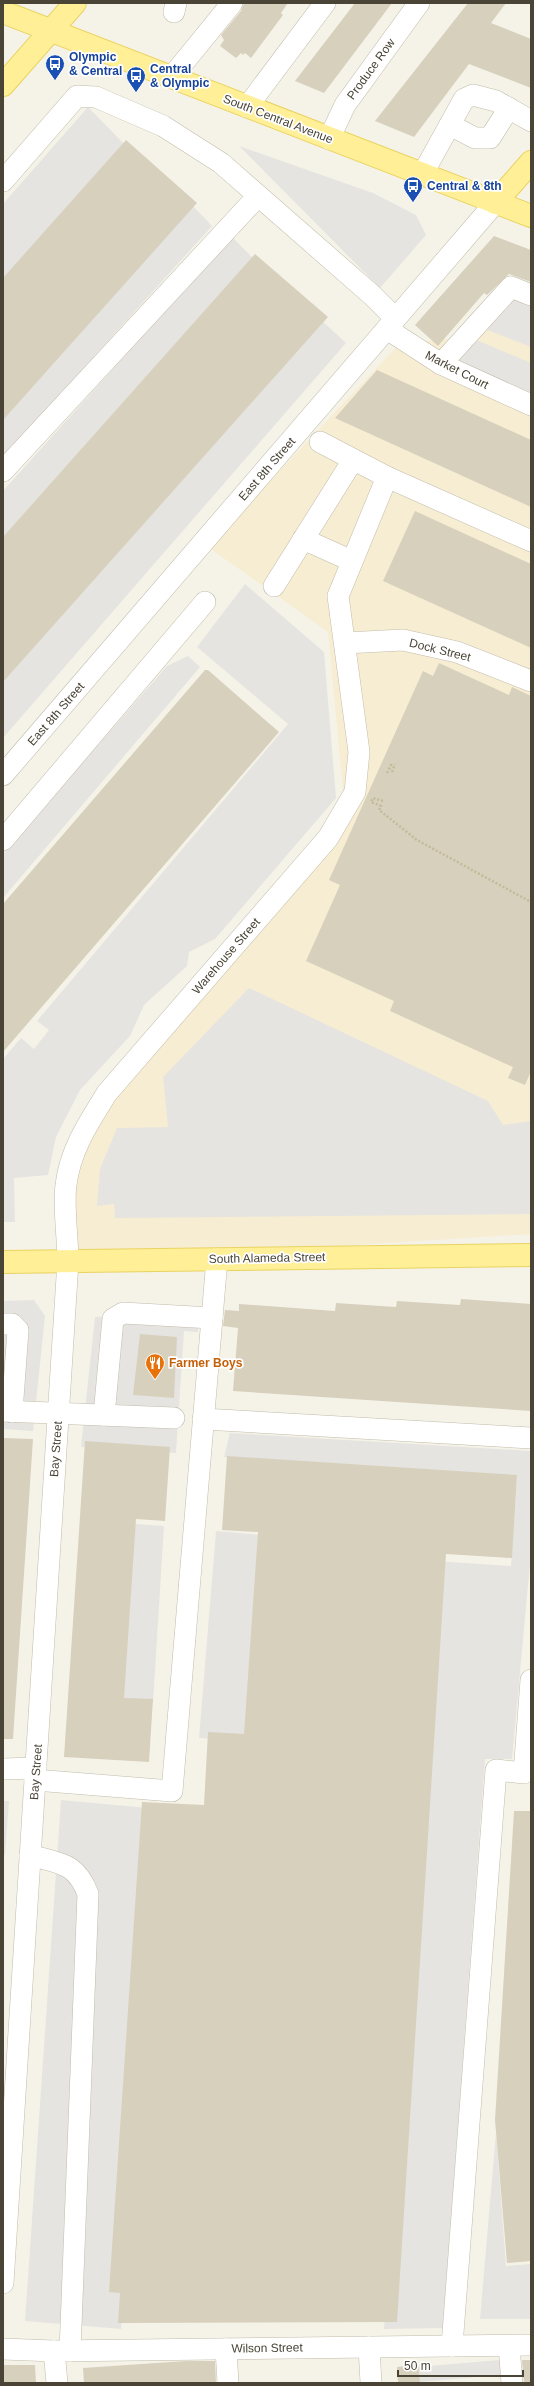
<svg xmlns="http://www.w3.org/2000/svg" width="534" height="2386" viewBox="0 0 534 2386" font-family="Arial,sans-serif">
<rect width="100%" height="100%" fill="#f5f3e8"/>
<polygon fill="#f7edd2" points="531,296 531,1234 216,1254 74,1251 71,1188 99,1119 344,802 328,632 208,547 400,343 450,339"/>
<g fill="#e6e4e0">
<polygon points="88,107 125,145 3,281 3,204"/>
<polygon points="239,146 373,193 416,215 426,235 380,288"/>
<polygon points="191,204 212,226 3,457 3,413"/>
<polygon points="232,237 255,260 3,540 3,491"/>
<polygon points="511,295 531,303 531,347 482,328"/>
<polygon points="320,319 346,343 3,738 3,672"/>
<polygon points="474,339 531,363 531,416 440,375"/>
<polygon points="245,584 324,652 336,798 215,939 189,952 187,966 144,1005 130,1036 80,1090 56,1137 48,1175 14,1178 15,1222 3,1222 3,1059 21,1038 34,1049 49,1030 37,1021 288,724 197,647"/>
<polygon points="188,656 200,667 3,898 3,854 167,666"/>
<polygon points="249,988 488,1101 503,1125 531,1121 531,1214 115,1218 114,1204 97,1206 100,1169 117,1128 168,1127 163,1077"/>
<polygon points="34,1300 45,1316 33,1431 3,1429 3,1301"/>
<polygon points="199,1312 198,1332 184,1331 176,1453 81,1447 95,1317"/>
<polygon points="230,1433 531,1451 531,1553 512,1759 485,1759 443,2328 384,2329 435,1561 511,1566 517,1478 224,1457"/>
<polygon points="122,1523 164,1526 153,1703 111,1700"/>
<polygon points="216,1531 272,1536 256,1742 199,1738"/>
<polygon points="61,1800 159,1809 121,2329 25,2321"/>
<polygon points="3,1801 9,1801 5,1855 3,1855"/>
<polygon points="496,2132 506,2266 531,2264 531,2319 480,2319"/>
<polygon points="500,2360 501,2375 418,2382 417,2367"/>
</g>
<g fill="#d7d0bd">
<polygon points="244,3 288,3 281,13 283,15 251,58 245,53 243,55 241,53 236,58 220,46 224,40 221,35 241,11"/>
<polygon points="355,3 392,3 324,93 295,81"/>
<polygon points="468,3 506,3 491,23 531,39 531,88 469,64 414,137 375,121"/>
<polygon points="126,140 197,203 3,420 3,278"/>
<polygon points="494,236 531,250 531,282 509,274 487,295 484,293 438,346 415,325"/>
<polygon points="255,254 328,317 3,682 3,537"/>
<polygon points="377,370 531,440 531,507 335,418"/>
<polygon points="415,511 531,564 531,648 383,581"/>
<polygon points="439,663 509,695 512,687 531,696 531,1071 525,1085 508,1078 513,1067 390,1011 394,1001 306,961 340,885 329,880 423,671 433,676"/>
<polygon points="205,670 208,670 279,732 3,1052 3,904"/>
<polygon points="461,1299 531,1304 531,1411 233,1391 238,1328 223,1326 225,1310 239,1311 239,1304 335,1311 336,1303 396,1307 397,1301 460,1305"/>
<polygon points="140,1334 177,1337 174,1398 133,1395"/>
<polygon points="3,1438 33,1439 13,1739 3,1739"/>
<polygon points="85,1441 170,1447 165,1521 136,1519 124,1698 153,1699 149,1762 64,1757"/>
<polygon points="227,1456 517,1475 512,1558 446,1554 397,2322 118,2323 120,2293 109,2292 142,1802 204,1805 208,1732 244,1734 258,1532 222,1530"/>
<polygon points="514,1811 531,1811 531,2261 507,2263 495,2120"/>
<polygon points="522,2360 531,2360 531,2383 524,2383"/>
<polygon points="186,2361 215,2361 216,2383 84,2383 83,2368"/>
<polygon points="418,2364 420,2383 398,2383 397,2367"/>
<polygon points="3,2365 35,2365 36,2383 3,2383"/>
</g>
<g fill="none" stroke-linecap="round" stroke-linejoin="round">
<g stroke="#c1bcaa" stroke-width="22">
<g id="minor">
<polyline points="174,12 176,3"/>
<polyline points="171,78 232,3"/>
<polyline points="247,107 325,3"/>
<polyline points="450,125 475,138 490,138 509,108"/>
<polyline points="329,139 345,105 419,3"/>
<polyline points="422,175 464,99 473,95 496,101 531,121"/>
<polyline points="3,181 77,96 96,97 163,126 221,163 373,296 395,318"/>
<polyline points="387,329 441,364 531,405"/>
<polyline points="441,364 511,287 531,295"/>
<polyline points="320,442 387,477"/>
<polyline points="3,471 258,196"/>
<polyline points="303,539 352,561"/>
<polyline points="274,586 353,460"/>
<polyline points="345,643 403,640 457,652 531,681"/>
<polyline points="3,775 495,203"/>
<polyline points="3,840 205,602"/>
<polyline points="3,1324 12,1324 18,1330 12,1412"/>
<polyline points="3,1411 174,1418"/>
<polyline points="104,1415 113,1319 123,1313 212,1318"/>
<polyline points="203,1419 531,1438"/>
<polyline points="3,1769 36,1768"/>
<polyline points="35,1780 172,1791 217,1259"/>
<path d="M30,1855C60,1864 76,1862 88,1894L70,2351"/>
<path d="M3,2283L68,1261C68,1239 63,1206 66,1185C70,1150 89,1122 107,1093L328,838L355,792L359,752L338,596L387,477L531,541"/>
<polyline points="452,2346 496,1770 524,1773 531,1680"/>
<polyline points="509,2346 512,2383"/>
<polyline points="369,2347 371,2383"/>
<polyline points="3,2349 54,2351 531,2345"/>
<polyline points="226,2349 228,2383"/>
<polyline points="54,2351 57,2383"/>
</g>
</g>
<g stroke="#ead361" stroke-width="24">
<g id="major">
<polyline points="3,12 531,216"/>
<polyline points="3,85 75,3"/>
<polyline points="495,203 531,162"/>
<polyline points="3,1262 531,1255"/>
</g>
</g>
<g stroke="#c3ba9a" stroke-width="2.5" stroke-dasharray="2 2" stroke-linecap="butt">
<polyline points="392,772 395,764"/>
<polyline points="387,773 392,763"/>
<polyline points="383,801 373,798 371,802 381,806 379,810 417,840 531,902"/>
</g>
<use href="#minor" stroke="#fff" stroke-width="21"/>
<use href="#major" stroke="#ffef97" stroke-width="22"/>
</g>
<defs>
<g id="bus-pin" transform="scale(1)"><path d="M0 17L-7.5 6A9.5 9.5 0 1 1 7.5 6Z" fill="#1a4fb4" stroke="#fff"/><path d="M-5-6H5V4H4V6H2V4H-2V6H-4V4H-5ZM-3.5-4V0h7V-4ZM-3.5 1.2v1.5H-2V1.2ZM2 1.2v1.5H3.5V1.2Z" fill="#fff"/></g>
<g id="restaurant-pin" transform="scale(1)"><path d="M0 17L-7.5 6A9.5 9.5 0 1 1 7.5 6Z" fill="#e8710a" stroke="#fff"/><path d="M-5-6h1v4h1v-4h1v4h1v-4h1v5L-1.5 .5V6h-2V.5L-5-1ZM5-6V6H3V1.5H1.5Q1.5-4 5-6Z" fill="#fff"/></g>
</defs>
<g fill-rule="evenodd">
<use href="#bus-pin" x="55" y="64"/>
<use href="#bus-pin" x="136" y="76"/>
<use href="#bus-pin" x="413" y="186"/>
<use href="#restaurant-pin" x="155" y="1363"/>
</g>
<g text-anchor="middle" stroke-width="3.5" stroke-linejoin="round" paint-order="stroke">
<g font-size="12" font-weight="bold" fill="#164399" stroke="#fff" text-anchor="start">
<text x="69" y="61">Olympic<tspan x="69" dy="14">&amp; Central</tspan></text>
<text x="150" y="73">Central<tspan x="150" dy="14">&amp; Olympic</tspan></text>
<text x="427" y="190">Central &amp; 8th</text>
</g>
<g font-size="12" fill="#494436" stroke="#fff">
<text transform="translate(371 69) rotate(-54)" y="4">Produce Row</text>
<text transform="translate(278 119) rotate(21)" y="4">South Central Avenue</text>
<text transform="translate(457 370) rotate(27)" y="4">Market Court</text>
<text transform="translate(267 469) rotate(-49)" y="4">East 8th Street</text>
<text transform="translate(440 650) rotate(14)" y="4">Dock Street</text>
<text transform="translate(56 714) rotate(-49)" y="4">East 8th Street</text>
<text transform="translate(226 956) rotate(-49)" y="4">Warehouse Street</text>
<text transform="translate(267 1258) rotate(-1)" y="4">South Alameda Street</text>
<text transform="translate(56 1449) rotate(-86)" y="4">Bay Street</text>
<text transform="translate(36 1772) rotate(-86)" y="4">Bay Street</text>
<text transform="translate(267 2348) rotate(-1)" y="4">Wilson Street</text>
</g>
<g font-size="12" font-weight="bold" fill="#c56008" stroke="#fff" text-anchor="start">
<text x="169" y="1367">Farmer Boys</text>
</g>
</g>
<rect width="534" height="2386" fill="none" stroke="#494436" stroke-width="8"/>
<path d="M398 2370v6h125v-6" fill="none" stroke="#494436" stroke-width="2"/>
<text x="404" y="2370" font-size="12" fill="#494436" stroke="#ffffff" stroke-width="3" paint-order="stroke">50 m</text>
</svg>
